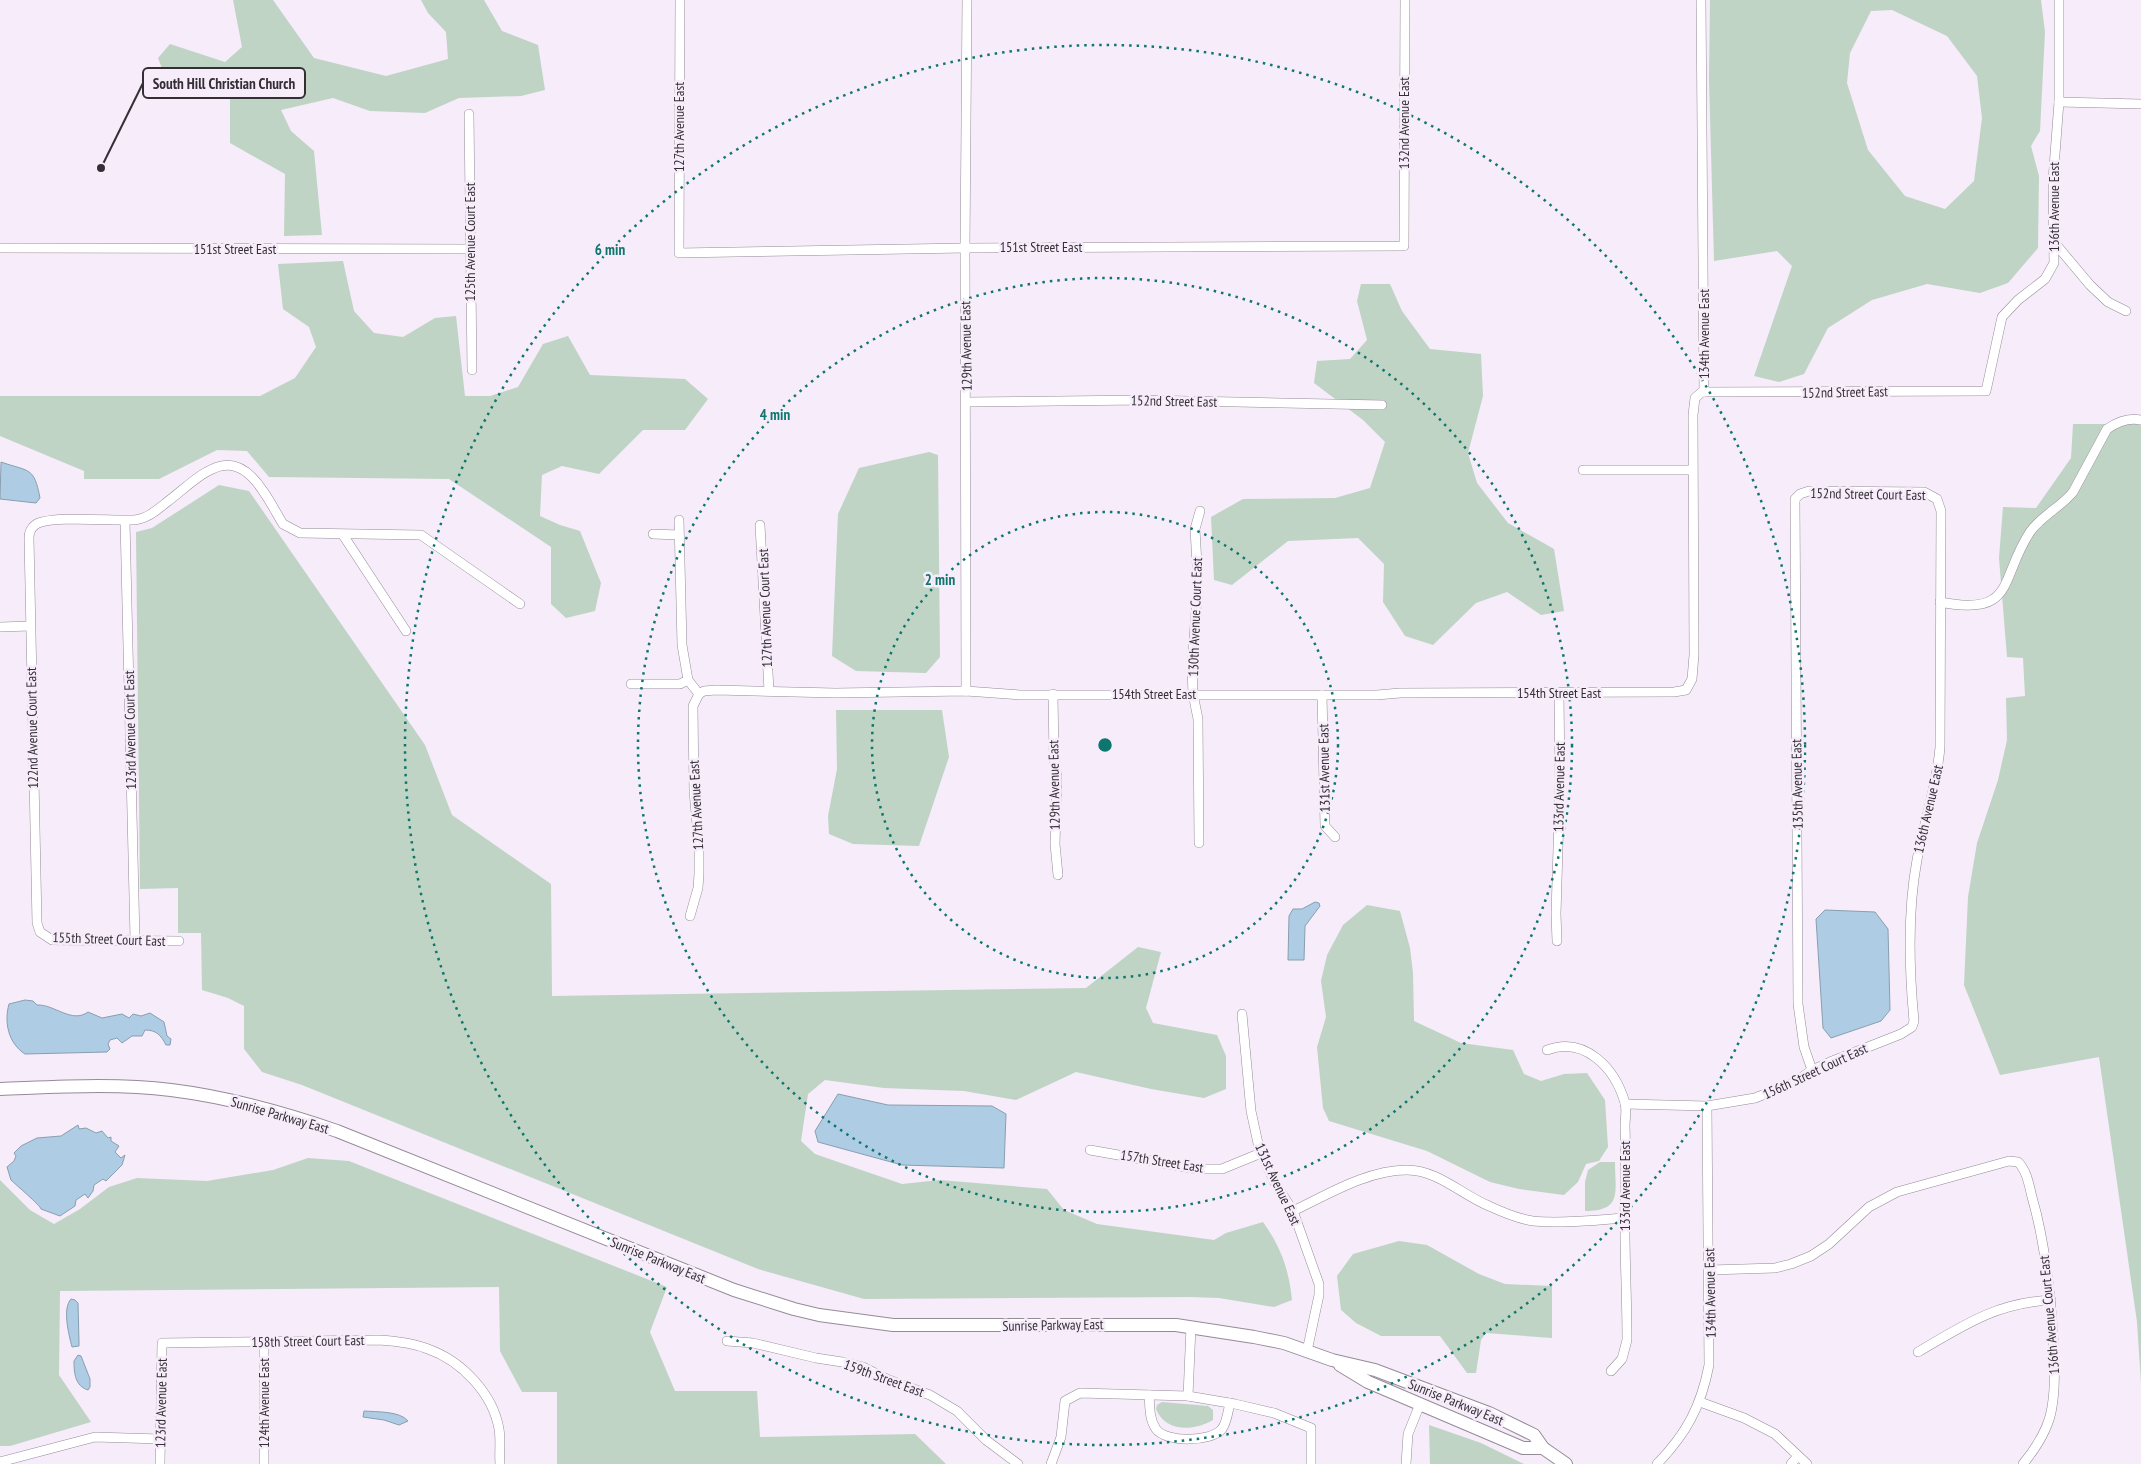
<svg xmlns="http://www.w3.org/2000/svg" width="2141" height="1464" viewBox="0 0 2141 1464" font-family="'PT Sans Narrow',sans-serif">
<rect width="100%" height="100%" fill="#f6ecfa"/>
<g fill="#bfd4c5" fill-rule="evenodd">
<polygon points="233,0 273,0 314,58 386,76 448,59 446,32 428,13 421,0 484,0 502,31 538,45 545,90 521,96 459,98 425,113 370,111 333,98 281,110 291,131 314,151 322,235 284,236 285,174 230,143 230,87 169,86 158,58 170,44 225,62 242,47"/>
<path d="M1710,0H2041L2045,32L2040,131L2031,146L2039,176L2038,248L2008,283L1980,293L1927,284L1872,300L1828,328L1804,374L1779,382L1754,376L1792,266L1777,251L1714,261L1709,79ZM1892,10L1947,36L1977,76L1982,118L1974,181L1945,209L1905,196L1868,150L1847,83L1850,53L1871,11Z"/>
<polygon points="343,261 354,311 374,333 403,337 435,318 456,316 465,396 490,396 518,387 543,344 568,336 590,375 685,379 708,399 685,430 643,430 599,474 562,466 542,475 540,516 560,525 580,531 601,583 595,611 566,618 551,604 551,547 449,479 269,477 247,451 217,450 159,479 84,479 84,471 0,436 0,396 260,396 295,378 316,347 309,327 283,309 278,264"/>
<polygon points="1361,284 1390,284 1402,311 1430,349 1481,354 1483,396 1468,453 1477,483 1508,523 1554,549 1564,611 1541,615 1507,592 1476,603 1433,645 1405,636 1383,602 1384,564 1358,538 1288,541 1232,585 1214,580 1211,517 1243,499 1335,498 1370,488 1385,442 1363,420 1314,383 1317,361 1350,359 1367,340 1357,301"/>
<polygon points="2073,424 2141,424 2141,1383 2137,1322 2099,1057 2000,1075 1964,985 1968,897 1977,843 1998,780 2007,740 2006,698 2025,696 2023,658 2007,657 1999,558 2003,507 2036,508 2071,458"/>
<polygon points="929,452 938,455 940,657 926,673 856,671 832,656 838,514 859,468"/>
<path d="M219,485L249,491L425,745L452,815L551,884L552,996L1086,988L1138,947L1161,952L1146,1008L1153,1023L1217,1035L1226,1056V1089L1204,1098L1151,1089L1076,1072L1016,1100L964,1091L884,1088L825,1080L808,1094L801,1141L815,1154L902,1184L940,1180L1047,1189L1064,1210L1097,1224L1214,1240L1226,1233L1263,1222C1281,1247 1289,1270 1292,1300L1274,1307L1219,1298L1189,1297L864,1299L758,1269L302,1085L262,1072L244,1049V1006L228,998L202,990L201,933H178V888L140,889L136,532L152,528Z"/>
<polygon points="836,710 942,710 949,757 919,846 853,844 829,834 828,816 837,769"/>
<polygon points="1367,905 1400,911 1410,948 1413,973 1414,1021 1461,1043 1513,1050 1524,1074 1541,1081 1564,1074 1587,1073 1605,1100 1608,1147 1599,1161 1586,1164 1578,1182 1564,1195 1519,1189 1490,1182 1427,1151 1329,1121 1323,1108 1317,1047 1326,1017 1321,981 1327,955 1343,925"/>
<polygon points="308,1158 349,1161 667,1287 650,1332 675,1391 757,1391 760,1437 915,1434 946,1464 557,1464 557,1392 522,1392 500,1351 499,1287 60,1291 59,1375 91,1422 10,1446 0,1446 0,1180 30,1210 54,1224 80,1209 109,1187 137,1178 207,1181 273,1170"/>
<path d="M1600,1162H1615C1615,1192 1623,1211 1585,1211V1182L1588,1170Z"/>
<polygon points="1399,1241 1427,1245 1479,1274 1505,1284 1552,1286 1552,1338 1486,1333 1481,1340 1476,1373 1467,1373 1440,1336 1381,1336 1356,1323 1341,1310 1337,1276 1353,1254"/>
<path d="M1162,1402L1208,1406L1213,1410V1420C1194,1431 1166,1433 1156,1409L1157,1405Z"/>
<polygon points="1429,1425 1481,1443 1524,1464 1430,1464"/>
</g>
<g fill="#aecde4" stroke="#899eb0">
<path d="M1,462C29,472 34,466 40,498L36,503L0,499Z"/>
<polygon points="1315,902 1319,903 1320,906 1305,926 1304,960 1288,960 1289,916 1293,909 1302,909"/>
<polygon points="1825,910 1875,912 1888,929 1890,1010 1881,1021 1831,1038 1823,1028 1816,919"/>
<path d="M25,1000L33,1001L37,1005C54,1004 72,1024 88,1012L102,1018L122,1014L129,1018L133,1014L141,1016L150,1013L164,1022L167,1036L171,1039L170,1045H166C161,1035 156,1030 145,1030L142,1036H132L122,1043L117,1038L110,1040L108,1044L110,1049L107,1052L25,1054C8,1043 4,1022 9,1004Z"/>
<polygon points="838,1094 888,1105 992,1106 1006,1114 1004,1168 902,1165 818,1142 815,1131"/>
<path d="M78,1125L79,1129L86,1128L96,1133L102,1131L108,1138L111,1137V1141L119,1146L115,1152L121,1158L125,1155L122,1165L106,1181L103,1179L94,1185L93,1191L88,1198L85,1194L76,1200L75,1206L60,1216L41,1209C40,1205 16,1185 11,1180L7,1167L14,1161L16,1156L14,1153L21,1146L37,1138L61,1136Z"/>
<path d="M71,1299L75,1300L78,1303L79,1342V1346L72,1347C69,1335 62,1309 71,1299Z"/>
<path d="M78,1355L81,1356L90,1379V1387L88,1390C75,1386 74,1373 74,1361Z"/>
<path d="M364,1411C377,1412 400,1411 408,1421L399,1425L384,1420L363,1417Z"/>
</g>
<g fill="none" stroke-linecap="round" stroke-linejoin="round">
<g stroke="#958b98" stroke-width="10">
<g id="street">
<polyline points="680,0 679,253 965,248 1404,246 1405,0"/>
<polyline points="1701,0 1704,392"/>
<polyline points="2059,102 2141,104"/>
<polyline points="469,114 472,370"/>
<polyline points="2053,241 2090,285 2108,302 2126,311"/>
<polyline points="0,248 471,249"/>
<polyline points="966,402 1141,400 1382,405"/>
<polyline points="1583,470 1692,470"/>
<polyline points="679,520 682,645 688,680 699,694 704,691 716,690 835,693 966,691 1020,695 1377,695 1400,693 1674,692 1686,690 1692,679 1694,655 1693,415 1695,398 1702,392 1986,391 2002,317 2018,300 2045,279 2054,263 2053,180 2059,102 2059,0"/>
<polyline points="125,521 135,939"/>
<polyline points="760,525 769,691"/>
<polyline points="653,534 679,535"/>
<polyline points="343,535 406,631"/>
<path d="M1940,602C2016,617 1999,579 2030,532C2041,516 2061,507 2073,492L2107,429C2117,422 2128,417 2141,420"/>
<polyline points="0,627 30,626"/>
<polyline points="631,684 680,684 688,680"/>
<polyline points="966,691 965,248 967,0"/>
<polyline points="1053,694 1054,757 1057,778 1055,844 1058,875"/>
<polyline points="1322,695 1325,826 1335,837"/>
<polyline points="1199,843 1198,719 1193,694 1192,668 1198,582 1195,529 1200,511"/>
<polyline points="690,916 698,888 699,874 699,847 694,791 693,706 699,694"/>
<path d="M179,941L52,940L40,932L37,923L29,538C29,533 31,528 35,525C48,515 114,521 134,520C147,519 157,510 167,502C201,476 230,440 263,491C271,502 276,513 283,524L300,533L421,535L520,604"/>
<polyline points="1557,941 1556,914 1560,782 1559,693"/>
<polyline points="1242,1014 1251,1111 1259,1148 1275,1183 1293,1211 1319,1284 1319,1295 1307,1351"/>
<path d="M1547,1050C1585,1036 1615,1068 1625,1103C1627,1110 1625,1119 1625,1126C1626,1150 1625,1174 1625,1198C1624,1246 1627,1293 1627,1340L1622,1359L1611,1371"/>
<path d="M1625,1104L1707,1106L1755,1098L1795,1082L1812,1070L1830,1062L1901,1034L1912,1027L1914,1021C1909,968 1907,913 1917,860C1924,822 1937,786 1940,747L1941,511L1937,499L1924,492L1809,491L1800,494L1795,499L1798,1004L1804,1047L1812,1070"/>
<polyline points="1090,1150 1197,1169 1222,1169 1261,1153"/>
<path d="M1293,1211C1327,1195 1367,1170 1407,1170C1438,1170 1462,1195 1489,1206C1502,1212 1519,1219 1533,1221C1563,1224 1595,1220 1625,1218"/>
<path d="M1710,1270L1775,1268L1791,1264L1811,1256L1829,1244L1869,1207L1897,1192L2009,1161L2018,1162C2027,1171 2029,1185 2032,1197C2045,1242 2050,1288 2053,1335C2054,1360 2056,1383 2052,1407C2049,1429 2036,1448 2023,1464"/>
<polyline points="727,1341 753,1343 816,1358 842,1362 863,1367 889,1380 930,1395 957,1411 986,1440 1018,1464"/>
<path d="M1918,1352C1964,1325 1996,1303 2051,1300"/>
<path d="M1149,1395C1150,1407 1149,1419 1156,1429C1166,1443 1211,1442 1222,1429C1227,1422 1228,1411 1230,1403"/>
<polyline points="1188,1396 1191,1327"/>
<polyline points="1700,1402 1744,1418 1775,1434 1807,1464"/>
<polyline points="0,1462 95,1437 160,1439"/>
<path d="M160,1464L162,1343L379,1340C396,1341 413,1343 428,1349C462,1361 493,1394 499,1429C501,1440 499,1453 500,1464"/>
<polyline points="264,1464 264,1341"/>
<polyline points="1051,1464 1061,1437 1065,1401 1080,1393 1188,1396 1235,1404 1274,1413 1311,1428 1311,1464"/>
<polyline points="1406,1464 1408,1434 1420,1404"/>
<path d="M1657,1464C1686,1434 1701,1407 1709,1365L1707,1106"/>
<polyline points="1791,1464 1798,1456"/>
</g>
</g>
<g stroke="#958b98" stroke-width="14">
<g id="secondary">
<path d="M0,1089C56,1087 115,1083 171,1090C228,1097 282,1112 337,1131L734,1290L794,1309L819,1315L893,1325H1176L1254,1337L1284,1343L1332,1360L1375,1370L1489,1413L1534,1435L1543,1448L1566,1464"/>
<polyline points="1340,1365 1368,1382 1523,1448 1543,1448"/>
</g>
</g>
<use href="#street" stroke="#fff" stroke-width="9"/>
<use href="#secondary" stroke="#fff" stroke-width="12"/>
</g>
<g fill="none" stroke="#0f766e" stroke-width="2.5" stroke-dasharray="2.5 5">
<circle cx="1105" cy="745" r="233"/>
<circle cx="1105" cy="745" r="467"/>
<circle cx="1105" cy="745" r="700"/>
</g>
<g text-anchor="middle" stroke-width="5" stroke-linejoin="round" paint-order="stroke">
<g font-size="14" fill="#332f35" stroke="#f6ecfa">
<text transform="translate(1404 123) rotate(-90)" y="5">132nd Avenue East</text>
<text transform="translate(679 127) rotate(-90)" y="5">127th Avenue East</text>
<text transform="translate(2054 207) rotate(-90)" y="5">136th Avenue East</text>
<text transform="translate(470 242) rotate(-90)" y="5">125th Avenue Court East</text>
<text x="1041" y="252">151st Street East</text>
<text x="235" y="254">151st Street East</text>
<text transform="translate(1704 334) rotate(-90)" y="5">134th Avenue East</text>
<text transform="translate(966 346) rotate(-91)" y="5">129th Avenue East</text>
<text transform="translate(1845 392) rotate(-1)" y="5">152nd Street East</text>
<text transform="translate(1174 401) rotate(1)" y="5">152nd Street East</text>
<text transform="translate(1868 494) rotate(1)" y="5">152nd Street Court East</text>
<text transform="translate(765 608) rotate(-92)" y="5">127th Avenue Court East</text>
<text transform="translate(1195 617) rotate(-88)" y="5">130th Avenue Court East</text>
<text x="1559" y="698">154th Street East</text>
<text x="1154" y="699">154th Street East</text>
<text transform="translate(32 728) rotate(-91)" y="5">122nd Avenue Court East</text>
<text transform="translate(130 730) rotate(-91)" y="5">123rd Avenue Court East</text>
<text transform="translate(1324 768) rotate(-91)" y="5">131st Avenue East</text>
<text transform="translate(1797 784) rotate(-91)" y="5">135th Avenue East</text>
<text transform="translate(1054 785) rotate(-91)" y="5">129th Avenue East</text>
<text transform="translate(1559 787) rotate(-89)" y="5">133rd Avenue East</text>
<text transform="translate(696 805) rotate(-93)" y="5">127th Avenue East</text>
<text transform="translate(1928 809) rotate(-77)" y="5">136th Avenue East</text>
<text transform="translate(109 939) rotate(2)" y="5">155th Street Court East</text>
<text transform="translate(1815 1071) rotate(-25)" y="5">156th Street Court East</text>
<text transform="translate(280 1115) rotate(16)" y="5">Sunrise Parkway East</text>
<text transform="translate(1162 1161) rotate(9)" y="5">157th Street East</text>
<text transform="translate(1278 1184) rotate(65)" y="5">131st Avenue East</text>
<text transform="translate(1625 1186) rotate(-90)" y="5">133rd Avenue East</text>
<text transform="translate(658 1260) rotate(22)" y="5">Sunrise Parkway East</text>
<text transform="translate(1710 1293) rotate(-91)" y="5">134th Avenue East</text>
<text transform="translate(2049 1315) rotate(-95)" y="5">136th Avenue Court East</text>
<text transform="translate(1053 1325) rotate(-1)" y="5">Sunrise Parkway East</text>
<text transform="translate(308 1341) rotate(-1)" y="5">158th Street Court East</text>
<text transform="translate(884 1378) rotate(20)" y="5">159th Street East</text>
<text transform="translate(1456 1402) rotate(22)" y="5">Sunrise Parkway East</text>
<text transform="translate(161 1403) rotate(-89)" y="5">123rd Avenue East</text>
<text transform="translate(264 1403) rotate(-90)" y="5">124th Avenue East</text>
</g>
</g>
<circle cx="1105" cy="745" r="8" fill="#0f766e" stroke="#f6ecfa" stroke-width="2.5"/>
<g font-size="15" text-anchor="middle" font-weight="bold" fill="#0f766e" stroke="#f6ecfa" stroke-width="5" stroke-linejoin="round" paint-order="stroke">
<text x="610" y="255">6 min</text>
<text x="775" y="420">4 min</text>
<text x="940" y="585">2 min</text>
</g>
<path fill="none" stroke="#332f35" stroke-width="2" d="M101 168L143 83"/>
<circle fill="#332f35" stroke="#f6ecfa" stroke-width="2" cx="101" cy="168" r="5"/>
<rect fill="#f6ecfa" stroke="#332f35" stroke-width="2" x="143" y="68" width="162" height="30" rx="5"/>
<g font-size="15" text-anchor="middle" font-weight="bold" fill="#332f35">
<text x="224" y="89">South Hill Christian Church</text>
</g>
</svg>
